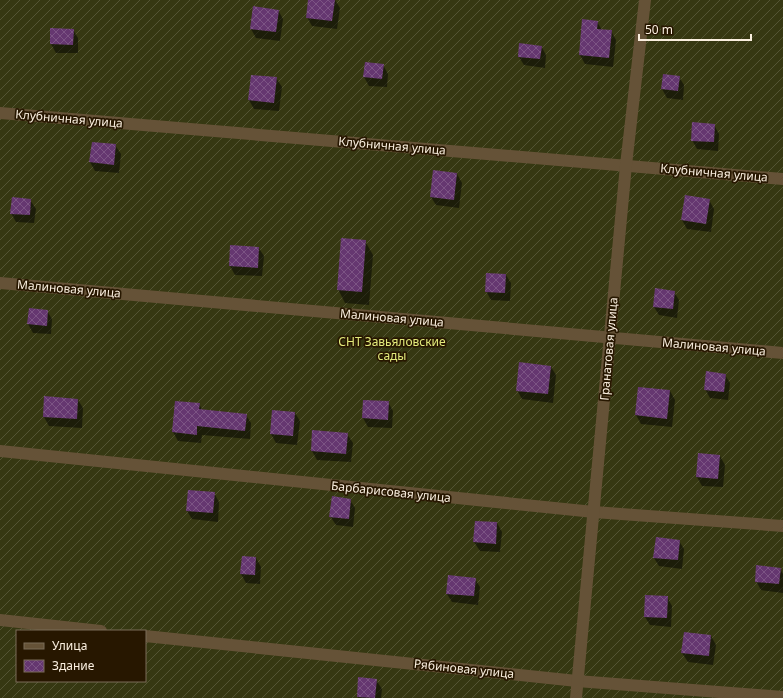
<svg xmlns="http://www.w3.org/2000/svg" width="783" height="698" viewBox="0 0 783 698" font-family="'Noto Sans',sans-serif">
<defs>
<pattern id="garden-furrows" width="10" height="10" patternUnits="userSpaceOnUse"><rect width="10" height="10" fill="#363812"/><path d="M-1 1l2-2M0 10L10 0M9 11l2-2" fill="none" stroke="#545534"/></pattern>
<pattern id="building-cross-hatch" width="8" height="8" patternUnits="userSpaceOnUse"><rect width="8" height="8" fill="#653770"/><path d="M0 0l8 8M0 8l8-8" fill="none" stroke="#7c5484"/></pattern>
</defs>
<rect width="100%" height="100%" fill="#312005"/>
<path fill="url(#garden-furrows)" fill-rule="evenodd" d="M0,0H783V698H0ZM17,631H145V681H17Z"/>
<g fill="#0007">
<polygon points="309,0 335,0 340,8 337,29 312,26 307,17"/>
<polygon points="278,10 283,19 280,41 256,38 251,29"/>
<polygon points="597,22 602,30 611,31 616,40 613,67 585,64 580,55"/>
<polygon points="51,29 73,30 78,38 78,53 56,53 51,44"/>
<polygon points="541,46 546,55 545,68 524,65 519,57"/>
<polygon points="383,65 388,74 387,87 369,86 364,77"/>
<polygon points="663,75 679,77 684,85 683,100 667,98 662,89"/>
<polygon points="276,78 282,87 279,111 254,109 249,100"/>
<polygon points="714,125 719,134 718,151 697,149 692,140"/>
<polygon points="115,145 121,154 119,173 95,171 90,162"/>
<polygon points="457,174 462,183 459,208 436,205 431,197"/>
<polygon points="30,200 36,209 34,223 16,222 11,213"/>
<polygon points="709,200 714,209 711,232 687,229 682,220"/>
<polygon points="365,241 373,255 369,305 345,303 338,289"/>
<polygon points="258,247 264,256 262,276 235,275 230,266"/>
<polygon points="506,275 511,283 510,301 491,300 486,291"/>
<polygon points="674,292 679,300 677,318 659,315 654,307"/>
<polygon points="29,309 47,311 52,319 51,334 33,333 28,324"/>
<polygon points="551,367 556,375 553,403 522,399 517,390"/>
<polygon points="725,375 730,383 728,400 710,398 705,389"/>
<polygon points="670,391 675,400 672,427 641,424 636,415"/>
<polygon points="78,400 83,408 82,428 49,426 44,417"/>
<polygon points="388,402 393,411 392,428 368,427 363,418"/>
<polygon points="199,404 203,411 246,415 251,423 250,439 202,435 201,443 178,441 173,432"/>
<polygon points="295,413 300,421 297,445 276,443 271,434"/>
<polygon points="347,434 353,443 351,462 317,460 312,451"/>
<polygon points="720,456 725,465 723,487 702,486 697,477"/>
<polygon points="214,493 219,502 218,522 192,519 187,511"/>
<polygon points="350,500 355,508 353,527 336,525 330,516"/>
<polygon points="476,522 497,523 502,532 500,552 480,551 474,542"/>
<polygon points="679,541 684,549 682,569 659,566 654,558"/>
<polygon points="256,558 261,567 260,584 246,583 241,574"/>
<polygon points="780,569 783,574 783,593 761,590 756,581"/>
<polygon points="475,579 480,587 478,605 452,602 447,594"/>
<polygon points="667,597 672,606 671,627 650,625 645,617"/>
<polygon points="711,636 716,645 713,665 688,662 682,653"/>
<polygon points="376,680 382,689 381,698 358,698 358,697"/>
</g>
<g fill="url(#building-cross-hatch)">
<polygon points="308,0 335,0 332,21 306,18"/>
<polygon points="253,6 279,10 276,32 250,29"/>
<polygon points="582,19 598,21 597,29 612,30 609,58 579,55"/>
<polygon points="50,28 74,29 73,45 50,44"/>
<polygon points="519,43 542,46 540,59 518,57"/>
<polygon points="365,62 384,64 382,79 363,77"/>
<polygon points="663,74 680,76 678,91 661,89"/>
<polygon points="251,75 277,77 274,103 248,100"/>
<polygon points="692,122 715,124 714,142 691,141"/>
<polygon points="92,142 116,144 114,165 89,162"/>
<polygon points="433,170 457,173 454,200 430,197"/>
<polygon points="685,195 710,199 706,224 681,220"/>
<polygon points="12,197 31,199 30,215 10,214"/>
<polygon points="341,238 366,240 362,292 337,290"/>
<polygon points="230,245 259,247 258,268 229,266"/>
<polygon points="486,273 506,274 505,293 485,292"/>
<polygon points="655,288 675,291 673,309 653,307"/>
<polygon points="29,308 48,310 47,326 27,324"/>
<polygon points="519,362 551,366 548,394 516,391"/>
<polygon points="706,371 726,374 724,392 704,390"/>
<polygon points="638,387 670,390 667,419 635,415"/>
<polygon points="44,396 78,399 77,419 43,417"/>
<polygon points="363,400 389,401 388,420 362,418"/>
<polygon points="175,401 200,403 199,409 247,414 245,431 197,426 197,435 172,432"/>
<polygon points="272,410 295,412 293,436 270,434"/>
<polygon points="312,430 348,433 346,454 311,451"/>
<polygon points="698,453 720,455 718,479 696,477"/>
<polygon points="188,490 215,492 213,513 186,511"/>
<polygon points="332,496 351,499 349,519 329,517"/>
<polygon points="475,521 497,522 496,544 473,542"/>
<polygon points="656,537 680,540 678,560 653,558"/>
<polygon points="242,556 256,557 255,575 240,574"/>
<polygon points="756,565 781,568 779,584 755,582"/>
<polygon points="448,575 476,578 474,596 446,594"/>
<polygon points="645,595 668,596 667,618 644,617"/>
<polygon points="684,632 711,635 709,656 681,653"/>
<polygon points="358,677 377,679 375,698 357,697"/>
</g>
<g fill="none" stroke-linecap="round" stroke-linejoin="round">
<g stroke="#655237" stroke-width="12">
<polyline points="0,113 783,179"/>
<polyline points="0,283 783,353"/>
<polyline points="0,451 594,512 783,526"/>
<polyline points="0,620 101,631"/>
<polyline points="145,636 577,681 783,697"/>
<polyline points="576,698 626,165 645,0"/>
</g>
</g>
<g text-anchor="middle" stroke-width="3.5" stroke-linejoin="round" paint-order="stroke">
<g font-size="12" fill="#faefdf" stroke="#271700">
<text transform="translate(69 119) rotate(5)" y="4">Клубничная улица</text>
<text transform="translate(392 146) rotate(5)" y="4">Клубничная улица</text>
<text transform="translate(714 173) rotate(5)" y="4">Клубничная улица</text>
<text transform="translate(69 289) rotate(5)" y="4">Малиновая улица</text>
<text transform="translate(392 318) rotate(5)" y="4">Малиновая улица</text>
<text transform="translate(714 347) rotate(5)" y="4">Малиновая улица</text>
<text transform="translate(609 349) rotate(-85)" y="4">Гранатовая улица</text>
<text transform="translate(391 492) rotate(6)" y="4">Барбарисовая улица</text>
<text transform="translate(464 669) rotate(6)" y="4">Рябиновая улица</text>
</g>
<g font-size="12" fill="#e2ea7b" stroke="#271700">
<text x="392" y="346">СНТ Завьяловские<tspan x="392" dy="14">сады</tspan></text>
</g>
</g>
<rect x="16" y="630" width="130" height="52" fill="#271700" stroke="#7b6d59"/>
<rect x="24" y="643" width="20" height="6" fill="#655237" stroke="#7b6d59"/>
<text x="52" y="650" font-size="12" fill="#faefdf">Улица</text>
<rect x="24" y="660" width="20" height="12" fill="url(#building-cross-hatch)" stroke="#7b6d59"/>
<text x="52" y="670" font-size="12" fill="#faefdf">Здание</text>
<path d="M639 34v6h112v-6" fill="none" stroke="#faefdf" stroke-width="2"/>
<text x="645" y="34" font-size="12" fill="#faefdf" stroke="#271700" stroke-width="3" paint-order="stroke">50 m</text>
</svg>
